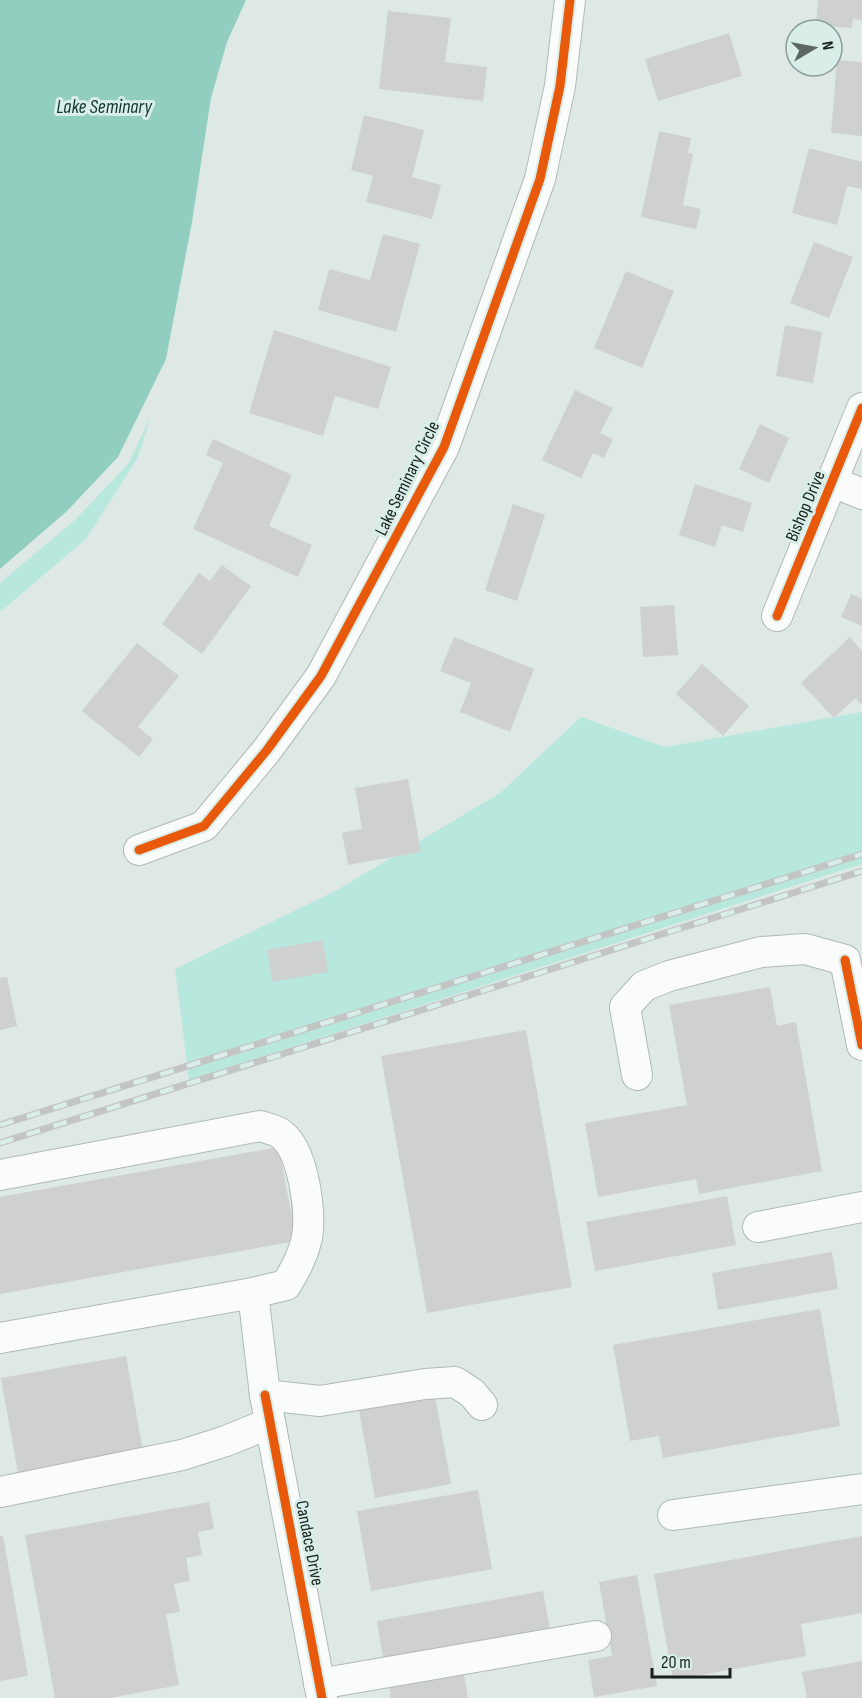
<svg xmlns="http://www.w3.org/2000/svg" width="862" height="1698" viewBox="0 0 862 1698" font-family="'Sofia Sans Condensed',sans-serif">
<rect width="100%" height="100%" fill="#dee9e6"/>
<g fill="#b8e8dd">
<polygon points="151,416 138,457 86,539 0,612 0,583 76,519 128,464"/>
<polygon points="862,712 862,864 189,1080 175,969 339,889 500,793 581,717 665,747"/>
</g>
<polygon fill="#92cec0" points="0,0 246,0 227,42 211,98 192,222 166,359 118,457 67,511 0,569"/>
<g fill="#cfd0d0">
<polygon points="818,0 862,0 862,20 853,19 852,28 816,25"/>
<polygon points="388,11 451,18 445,62 487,67 483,101 379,89"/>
<polygon points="729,33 742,76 658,101 645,59"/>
<polygon points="837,60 862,62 862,136 831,133"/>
<polygon points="364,115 424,130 412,177 441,185 432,219 366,202 373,176 351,170"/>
<polygon points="659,131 691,138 688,153 693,154 683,205 701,209 696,229 641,217"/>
<polygon points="809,148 862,162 862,189 847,186 837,225 792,213"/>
<polygon points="383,234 420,244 396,332 318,310 329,269 370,280"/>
<polygon points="814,242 853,257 829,318 790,303"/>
<polygon points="626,271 674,291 642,368 594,348"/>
<polygon points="785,325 822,332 813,383 776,376"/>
<polygon points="274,330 391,367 378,409 335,396 323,436 249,413"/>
<polygon points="575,390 613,408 600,433 613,439 604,458 593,453 581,478 542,460"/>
<polygon points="760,424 789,438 769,483 739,469"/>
<polygon points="213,439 292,475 269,526 312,545 298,577 193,529 223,463 206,455"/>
<polygon points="695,484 752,503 743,532 722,525 715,547 679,535"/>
<polygon points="513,504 545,515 517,601 485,590"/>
<polygon points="222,565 251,586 202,654 162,624 199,573 210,581"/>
<polygon points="851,594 862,599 862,626 841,617"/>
<polygon points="674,605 678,655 643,657 640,607"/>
<polygon points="454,637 534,669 510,732 460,712 471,683 440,671"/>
<polygon points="850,637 862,651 862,705 855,698 834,718 801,683"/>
<polygon points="137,643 179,676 138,727 153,739 139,757 82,711"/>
<polygon points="702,664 749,706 723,736 676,694"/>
<polygon points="408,779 421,852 348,865 342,833 362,829 355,788"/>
<polygon points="323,940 328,972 272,982 267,950"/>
<polygon points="7,977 17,1026 0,1030 0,978"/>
<polygon points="770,987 777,1026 796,1022 822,1171 699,1194 696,1179 598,1197 585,1123 687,1105 669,1005"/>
<polygon points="526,1030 572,1287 427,1313 381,1056"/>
<polygon points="279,1147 296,1241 0,1294 0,1197"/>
<polygon points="727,1196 736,1245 595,1271 586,1222"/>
<polygon points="832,1252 838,1289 718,1310 712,1273"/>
<polygon points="820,1309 840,1426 663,1458 659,1436 630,1441 613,1345"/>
<polygon points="126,1356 143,1451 18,1473 1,1378"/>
<polygon points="434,1391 451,1484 375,1498 358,1405"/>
<polygon points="478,1490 492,1569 371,1591 357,1511"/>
<polygon points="209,1502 214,1529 198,1532 202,1555 186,1558 190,1581 174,1584 180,1612 166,1614 179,1685 110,1698 55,1698 25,1535"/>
<polygon points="0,1536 3,1536 28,1676 0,1681"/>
<polygon points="862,1536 862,1613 801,1624 806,1656 673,1680 654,1574"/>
<polygon points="637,1575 657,1686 594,1697 588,1660 612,1656 599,1582"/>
<polygon points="543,1591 551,1635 384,1664 377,1621"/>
<polygon points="862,1661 862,1698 807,1698 802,1672"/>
<polygon points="464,1675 468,1698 391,1698 389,1688"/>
</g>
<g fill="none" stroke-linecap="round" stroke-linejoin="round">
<g stroke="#b0b9b6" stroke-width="32">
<g id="minor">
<polyline points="833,482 862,494"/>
<polyline points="777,616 862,408"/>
<polyline points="139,850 204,826 267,750 321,676 444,447 540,179 560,86 570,0"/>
<polyline points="637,1075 625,1007 644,986 669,976 761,952 805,949 845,960 862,1045"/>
<path d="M0,1175L260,1126C266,1128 276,1130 281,1134C304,1151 311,1212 307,1238C303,1256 295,1270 286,1285L253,1293"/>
<polyline points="758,1227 862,1207"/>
<polyline points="0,1338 253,1293 265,1395 322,1698"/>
<polyline points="265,1395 320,1401 425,1384 455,1382 472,1393 482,1405"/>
<polyline points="0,1492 182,1455 226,1441 270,1423"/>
<polyline points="673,1515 862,1489"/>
<polyline points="319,1684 596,1636"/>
</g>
</g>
<use href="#minor" stroke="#fafcfb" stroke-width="30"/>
<g stroke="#c3c5c5" stroke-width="7">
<g id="rail">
<polyline points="0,1125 862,854"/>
<polyline points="0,1143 862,871"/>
</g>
</g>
<use href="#rail" stroke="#d9eee8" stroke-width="4.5" stroke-dasharray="14" stroke-linecap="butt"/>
<g stroke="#d9eee8" stroke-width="13">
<g id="cycleway">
<polyline points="777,616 862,408"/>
<polyline points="139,850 204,826 267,750 321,676 444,447 540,179 560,86 570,0"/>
<polyline points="845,960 862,1045"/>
<polyline points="265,1395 322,1698"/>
</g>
</g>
<use href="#cycleway" stroke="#e8590c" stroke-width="9"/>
</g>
<g text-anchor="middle" stroke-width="6" stroke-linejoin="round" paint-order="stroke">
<g font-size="18" fill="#19211f" stroke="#d9eee8">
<text transform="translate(407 478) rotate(-64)" y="6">Lake Seminary Circle</text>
<text transform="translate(805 506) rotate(-67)" y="6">Bishop Drive</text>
<text transform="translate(310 1543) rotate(79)" y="6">Candace Drive</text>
</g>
<g font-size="20" font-style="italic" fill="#10372f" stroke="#d9eee8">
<text x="104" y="113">Lake Seminary</text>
</g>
</g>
<g transform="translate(814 48) rotate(80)"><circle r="28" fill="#d9eee8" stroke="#8c9c98" stroke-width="1.5"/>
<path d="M0-4.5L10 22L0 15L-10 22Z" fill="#5e6765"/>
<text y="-9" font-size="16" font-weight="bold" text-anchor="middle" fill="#19211f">N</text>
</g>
<path d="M652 1668v9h78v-9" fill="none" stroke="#19211f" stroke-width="3"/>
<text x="661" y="1668" font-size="18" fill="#19211f" stroke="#d9eee8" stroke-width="4.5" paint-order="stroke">20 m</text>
</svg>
